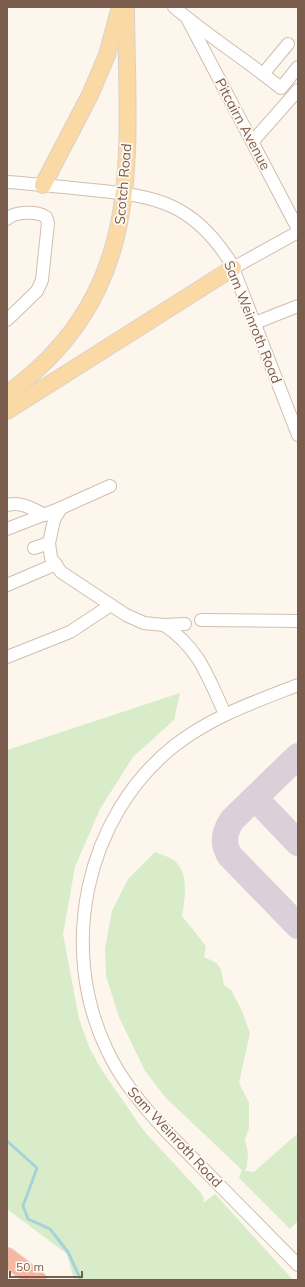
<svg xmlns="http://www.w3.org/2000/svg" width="305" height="1287" viewBox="0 0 305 1287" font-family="Mulish,sans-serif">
<rect width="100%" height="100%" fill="#fdf6ec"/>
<g fill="#d8ecc9">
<polygon points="180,693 174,720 133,757 100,809 75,867 63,934 79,1019 90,1049 103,1072 144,1131 202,1194 204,1199 203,1203 215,1194 293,1280 74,1280 67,1254 7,1209 7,750"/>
<path d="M155,852C160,854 167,856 172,859C190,870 185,899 182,916L206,946L204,957C222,965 221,966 224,985L231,990L242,1011L250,1033L239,1083L249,1103V1128L245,1140L248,1153L247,1167L245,1171L254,1172L298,1133V1221L290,1229L239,1178L242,1170L166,1098L145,1071L119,1017L106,976L105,948L112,911L128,879Z"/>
</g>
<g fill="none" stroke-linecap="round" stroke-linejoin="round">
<polyline stroke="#a5d3da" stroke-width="3" points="7,1141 37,1168 23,1206 28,1219 50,1229 68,1252 81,1280"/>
<g stroke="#dbcfda" stroke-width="26">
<path d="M298,756L232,820C224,832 222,844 230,856L298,926"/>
<polyline points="255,798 298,843"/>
</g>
<g stroke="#d1beb0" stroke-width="14">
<g id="minor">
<path d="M174,7C208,36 246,60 281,88L298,67"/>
<polyline points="188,20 298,229"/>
<polyline points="263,74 288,44"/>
<polyline points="253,141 298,90"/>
<path d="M7,182C35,184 64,187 92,190C158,196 194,204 231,263L298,435"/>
<path d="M7,219C15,211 37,211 46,217L48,223L42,280L37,291L7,320"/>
<polyline points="233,268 298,232"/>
<polyline points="255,323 298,306"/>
<polyline points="110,486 61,508 54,520 49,543 51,558 61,572 126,615 144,623 164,625 185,624"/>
<path d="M7,505C21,501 33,509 45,515"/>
<polyline points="7,529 61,508"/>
<polyline points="34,548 49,543"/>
<polyline points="7,585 56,564"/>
<polyline points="201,620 298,621"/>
<path d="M164,625C199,648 208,677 225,714"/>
<polyline points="7,657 70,632 111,605"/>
<path d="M298,685C254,702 211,717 174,746C85,817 58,948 107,1050C121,1080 142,1105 165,1130L298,1265"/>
</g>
</g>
<g stroke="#dad1cd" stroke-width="18">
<g id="major">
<polyline points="43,185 90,95 107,55 120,7"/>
<path d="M7,394C148,291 127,161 126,7"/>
<polyline points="7,411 233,268"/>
</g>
</g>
<g stroke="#dad1cd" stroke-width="20">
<polyline id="highway" points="7,1257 37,1280"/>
</g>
<use href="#minor" stroke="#fff" stroke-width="12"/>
<use href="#major" stroke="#fbd9a5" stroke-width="16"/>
<use href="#highway" stroke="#f7b7a3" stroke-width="18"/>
</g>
<g text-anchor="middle" stroke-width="3.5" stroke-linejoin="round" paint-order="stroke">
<g font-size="14" fill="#7a5c4d" stroke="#fffaf3">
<text transform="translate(243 124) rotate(62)" y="5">Pitcairn Avenue</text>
<text transform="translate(123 184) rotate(-85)" y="5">Scotch Road</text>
<text transform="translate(253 322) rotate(68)" y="5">Sam Weinroth Road</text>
<text transform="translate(175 1137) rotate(47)" y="5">Sam Weinroth Road</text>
</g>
</g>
<rect width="305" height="1287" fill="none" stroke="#7a5c4d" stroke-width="16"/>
<path d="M10 1271v6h72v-6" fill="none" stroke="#7a5c4d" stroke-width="2"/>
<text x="16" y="1271" font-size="12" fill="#7a5c4d" stroke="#fffaf3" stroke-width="3" paint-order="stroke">50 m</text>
</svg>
